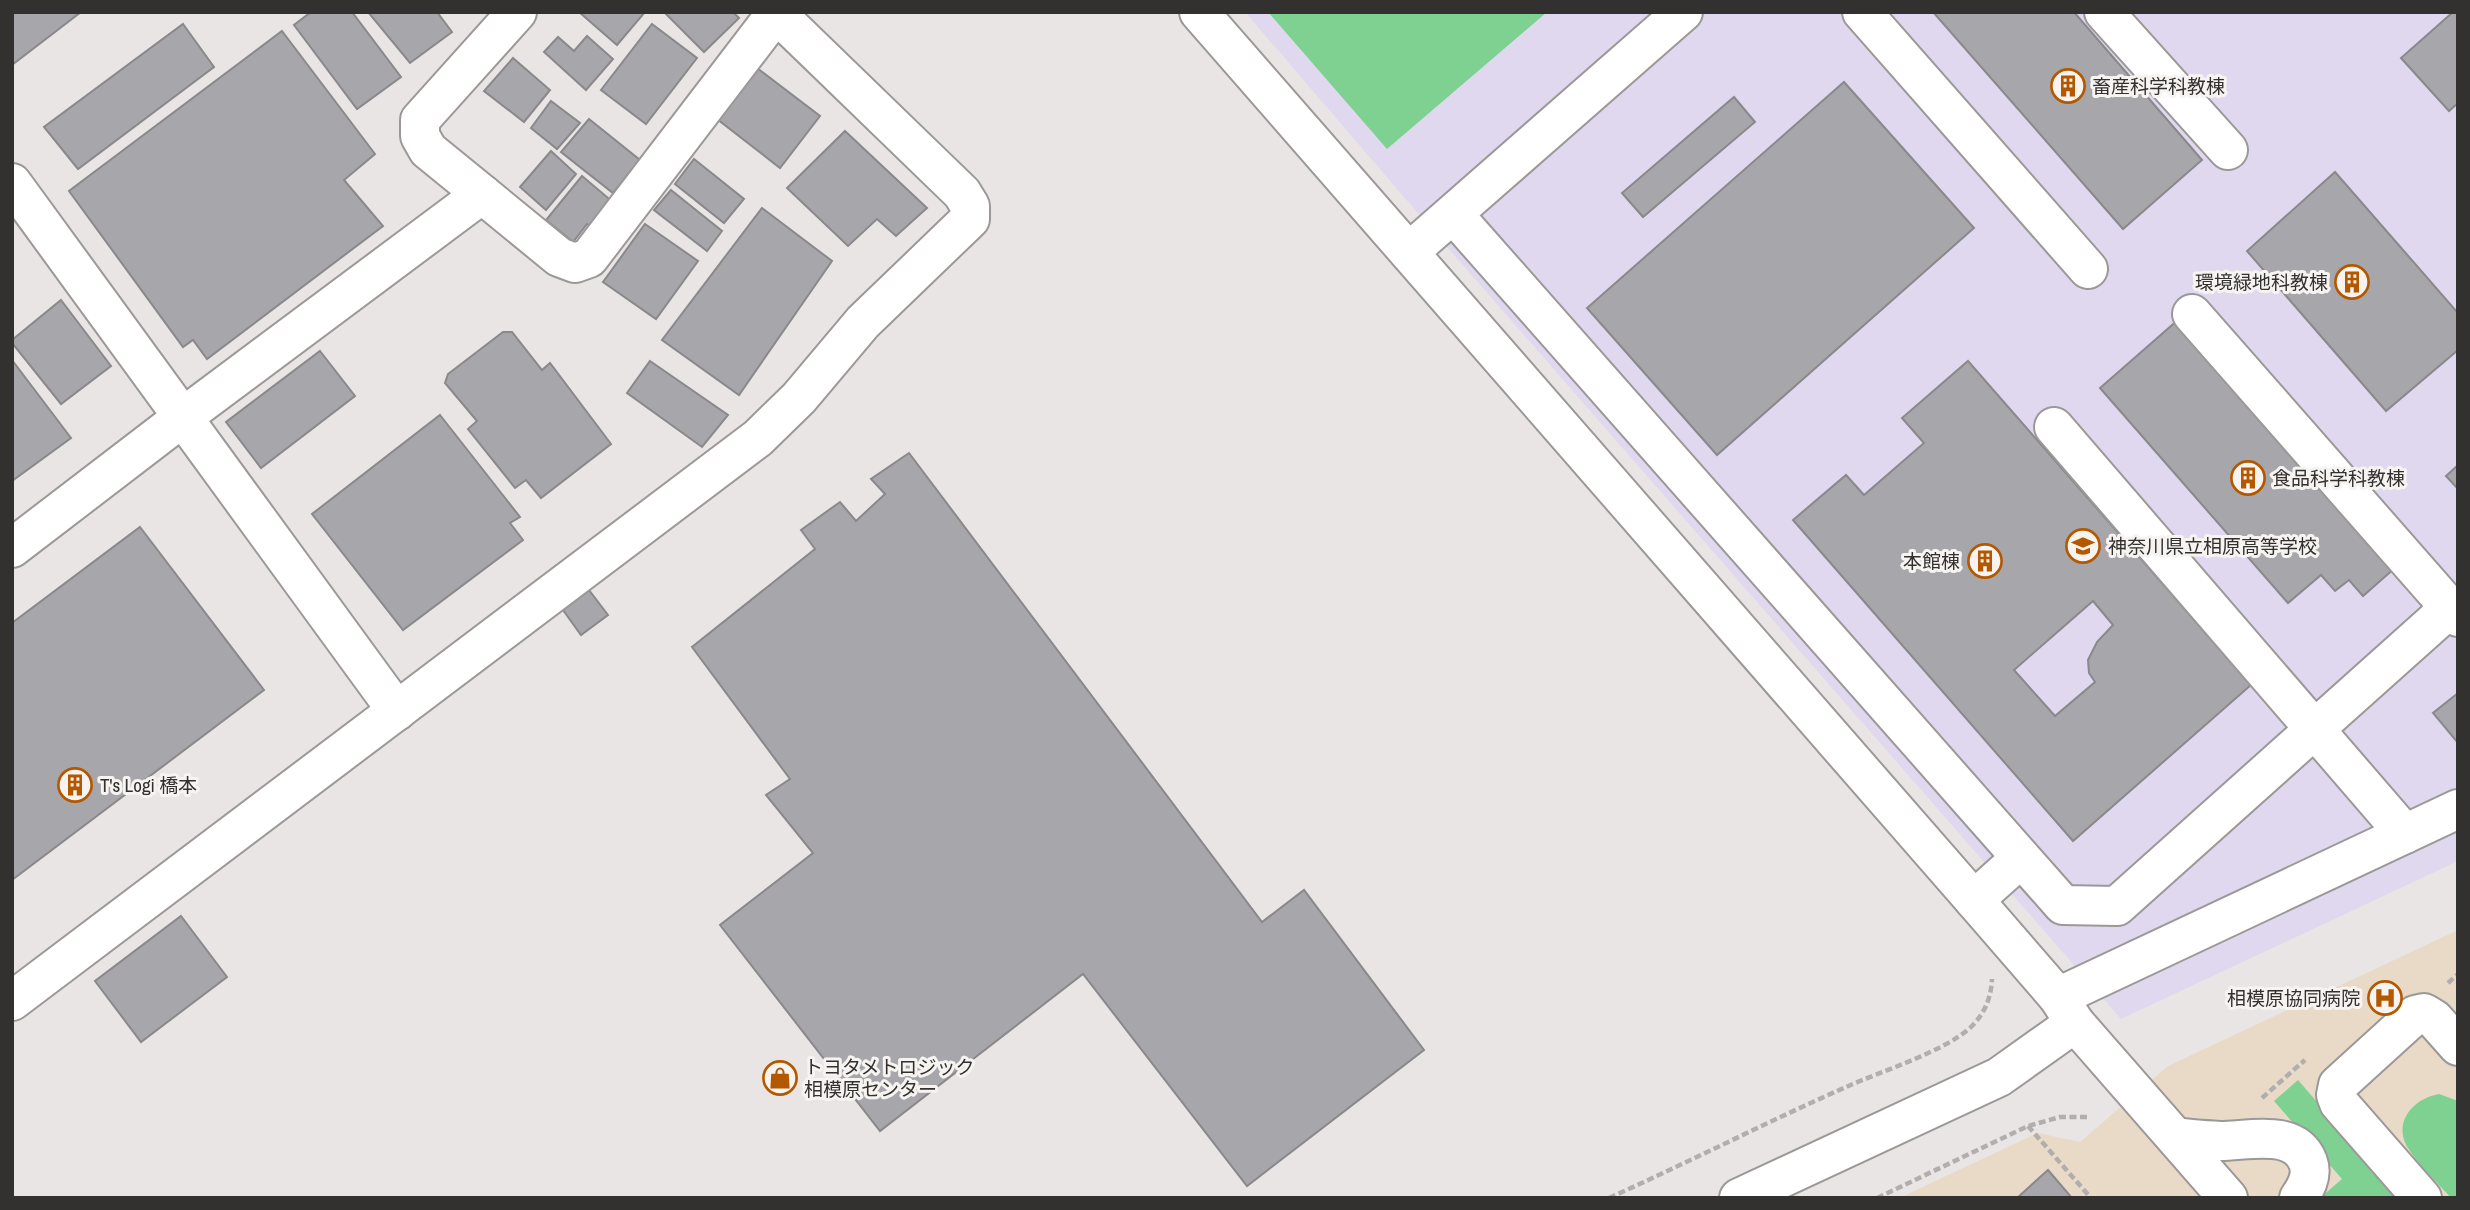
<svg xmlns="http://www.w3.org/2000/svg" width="2470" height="1210" viewBox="0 0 2470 1210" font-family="'Archivo Narrow','Noto Sans JP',sans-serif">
<rect width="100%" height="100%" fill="#e9e5e4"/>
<polygon fill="#e0d8ee" points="1245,12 2458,12 2458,861 2121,1019 1434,232"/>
<polygon fill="#e8dac7" points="2458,930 2458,1198 1899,1198 2038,1133 2080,1142 2168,1066"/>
<g fill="#7ed191">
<polygon points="1268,12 1547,12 1387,149"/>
<polygon points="2298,1080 2400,1198 2320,1198 2342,1179 2274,1101"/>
<path d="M2439,1094L2458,1101V1198H2451C2438,1183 2421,1168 2410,1151C2391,1125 2411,1099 2439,1094Z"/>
</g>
<g fill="#a7a6aa" stroke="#89888b" stroke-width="2" fill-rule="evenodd">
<polygon points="12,12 81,12 12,65"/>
<polygon points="311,12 352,12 401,77 357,109 294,25"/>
<polygon points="368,12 437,12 452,32 410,63"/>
<polygon points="579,12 645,12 617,45"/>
<polygon points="664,12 733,12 739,18 704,52"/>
<polygon points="1933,12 2074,12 2202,160 2123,229"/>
<polygon points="2453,12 2458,12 2458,103 2449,111 2401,58"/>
<polygon points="183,24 214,67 78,169 44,127"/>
<polygon points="652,24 697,58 646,124 601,90"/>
<polygon points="282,31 375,154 344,180 383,226 207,359 193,340 183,347 69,191"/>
<polygon points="587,36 613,59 586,90 544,52 558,37 574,51"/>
<polygon points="513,58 550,90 524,122 484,91"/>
<polygon points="757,68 820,116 780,168 717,119"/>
<polygon points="1844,82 1974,228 1717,455 1587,308"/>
<polygon points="1734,97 1755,122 1643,217 1622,193"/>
<polygon points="551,101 580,123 557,149 531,128"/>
<polygon points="589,119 640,160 613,193 561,152"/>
<polygon points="845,131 927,208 896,236 877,219 848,246 787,188"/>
<polygon points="551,151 576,174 546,210 520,187"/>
<polygon points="694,159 744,199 724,223 675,184"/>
<polygon points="2335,172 2458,313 2458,350 2386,411 2247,251"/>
<polygon points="582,176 614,203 593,228 587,224 573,242 546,220"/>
<polygon points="671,190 722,231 707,251 654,210"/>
<polygon points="762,208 832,261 739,395 662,340"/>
<polygon points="645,224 698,261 656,319 603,282"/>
<polygon points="61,300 111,366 61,404 12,343 12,340"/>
<polygon points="2179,319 2396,567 2363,596 2349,580 2335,591 2321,575 2288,603 2100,388"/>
<polygon points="503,332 512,332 542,370 550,363 611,444 541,498 526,480 515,488 468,429 477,421 445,383 448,374"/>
<polygon points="320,351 355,396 261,468 226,422"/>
<polygon points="12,360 71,438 12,481"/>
<polygon points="650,361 728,415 702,447 627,393"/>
<path d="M1968,361L2251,685L2073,841L1793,520L1846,475L1864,495L1924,443L1902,418ZM2093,601L2113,625L2097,642L2088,660L2089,673L2095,682L2055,716L2014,670Z"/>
<polygon points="440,415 520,517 510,523 523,540 403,630 312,514"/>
<polygon points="909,453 1262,922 1304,890 1424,1050 1247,1186 1083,974 880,1131 720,925 813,853 766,795 790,779 692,647 815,549 801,530 840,502 856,521 885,494 871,479"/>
<polygon points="2458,465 2458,489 2446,476"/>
<polygon points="140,527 264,690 12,880 12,623"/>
<polygon points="589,590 608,615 581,635 563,610"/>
<polygon points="2458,693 2458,743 2433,713"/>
<polygon points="181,916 227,977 141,1042 95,981"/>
<polygon points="2048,1170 2072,1198 2017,1198"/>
</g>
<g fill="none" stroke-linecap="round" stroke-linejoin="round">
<g stroke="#9c9897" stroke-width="42">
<g id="minor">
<polyline points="1199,12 1974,900 2058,997 2075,1023 2228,1198"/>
<polyline points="1862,12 2088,269"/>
<polyline points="2104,12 2228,150"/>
<polyline points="12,183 397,711"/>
<polyline points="482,194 559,257 575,263 589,258 777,12"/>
<polyline points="1454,215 2063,905 2117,906 2450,608 2458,617"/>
<polyline points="1409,252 1683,12"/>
<polyline points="2192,314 2450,608"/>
<polyline points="2054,427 2405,834"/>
<polyline points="12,548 183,417 482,194 428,150 420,136 420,120 517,12"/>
<polyline points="1974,900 2021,858"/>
<polyline points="2058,997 2458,809"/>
<polyline points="12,1001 758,438 799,398 863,322 970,219 970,206 962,193 775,12"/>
<path d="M2176,1137C2190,1139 2205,1140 2220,1141C2249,1141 2295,1128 2308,1162C2313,1175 2306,1188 2299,1198"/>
<polyline points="1739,1198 1999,1077 2075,1023"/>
<polyline points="2422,1198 2339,1103 2336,1095 2338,1085 2415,1015 2424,1013 2434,1019 2458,1046"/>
</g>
</g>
<g stroke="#b1aead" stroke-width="4.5" stroke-dasharray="7 3.5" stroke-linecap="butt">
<polyline points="2448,983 2458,974"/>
<polyline points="2262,1098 2305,1060"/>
<polyline points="2028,1126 2091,1198"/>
<path d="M1609,1198C1689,1162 1767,1122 1846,1087C1879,1072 1946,1051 1971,1027C1985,1013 1991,998 1992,979"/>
<polyline points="1877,1198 2028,1126 2060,1117 2090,1117"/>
</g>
<use href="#minor" stroke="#fff" stroke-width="38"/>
</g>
<defs>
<g id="building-ring" transform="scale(1.75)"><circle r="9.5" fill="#f6f3f1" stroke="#b45800" stroke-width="1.5"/><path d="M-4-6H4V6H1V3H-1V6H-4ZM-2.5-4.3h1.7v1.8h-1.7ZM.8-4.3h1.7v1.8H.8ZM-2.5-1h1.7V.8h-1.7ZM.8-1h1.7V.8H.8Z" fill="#b45800"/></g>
<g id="school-ring" transform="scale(1.75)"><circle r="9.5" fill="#f6f3f1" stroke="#b45800" stroke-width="1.5"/><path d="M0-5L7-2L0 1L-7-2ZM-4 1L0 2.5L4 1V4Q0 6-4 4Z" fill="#b45800"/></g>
<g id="hospital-ring" transform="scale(1.75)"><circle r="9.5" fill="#f6f3f1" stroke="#b45800" stroke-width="1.5"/><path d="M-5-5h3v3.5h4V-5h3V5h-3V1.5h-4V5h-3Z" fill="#b45800"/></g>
<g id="shop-ring" transform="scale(1.75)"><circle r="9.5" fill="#f6f3f1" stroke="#b45800" stroke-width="1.5"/><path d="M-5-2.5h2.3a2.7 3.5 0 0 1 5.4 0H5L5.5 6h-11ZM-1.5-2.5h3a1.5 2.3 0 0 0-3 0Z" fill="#b45800"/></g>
</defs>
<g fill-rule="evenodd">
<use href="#building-ring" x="2068" y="86"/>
<use href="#building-ring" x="2352" y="282"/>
<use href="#building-ring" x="2248" y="478"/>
<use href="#school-ring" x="2083" y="546"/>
<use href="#building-ring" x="1985" y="561"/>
<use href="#building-ring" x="75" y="785"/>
<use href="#hospital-ring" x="2385" y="998"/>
<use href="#shop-ring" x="780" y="1078"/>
</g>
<g text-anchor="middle" stroke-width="6" stroke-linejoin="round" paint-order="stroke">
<g font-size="19" fill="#333130" stroke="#f6f3f1" text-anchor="start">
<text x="2092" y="93">畜産科学科教棟</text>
<text x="2328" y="289" text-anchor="end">環境緑地科教棟</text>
<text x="2272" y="485">食品科学科教棟</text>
<text x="2108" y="553">神奈川県立相原高等学校</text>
<text x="1960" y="568" text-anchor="end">本館棟</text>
<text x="100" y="792">T's Logi 橋本</text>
<text x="2360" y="1005" text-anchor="end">相模原協同病院</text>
<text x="804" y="1074">トヨタメトロジック<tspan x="804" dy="22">相模原センター</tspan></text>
</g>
</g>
<rect width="2470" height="1210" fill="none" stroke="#333130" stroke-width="28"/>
</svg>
